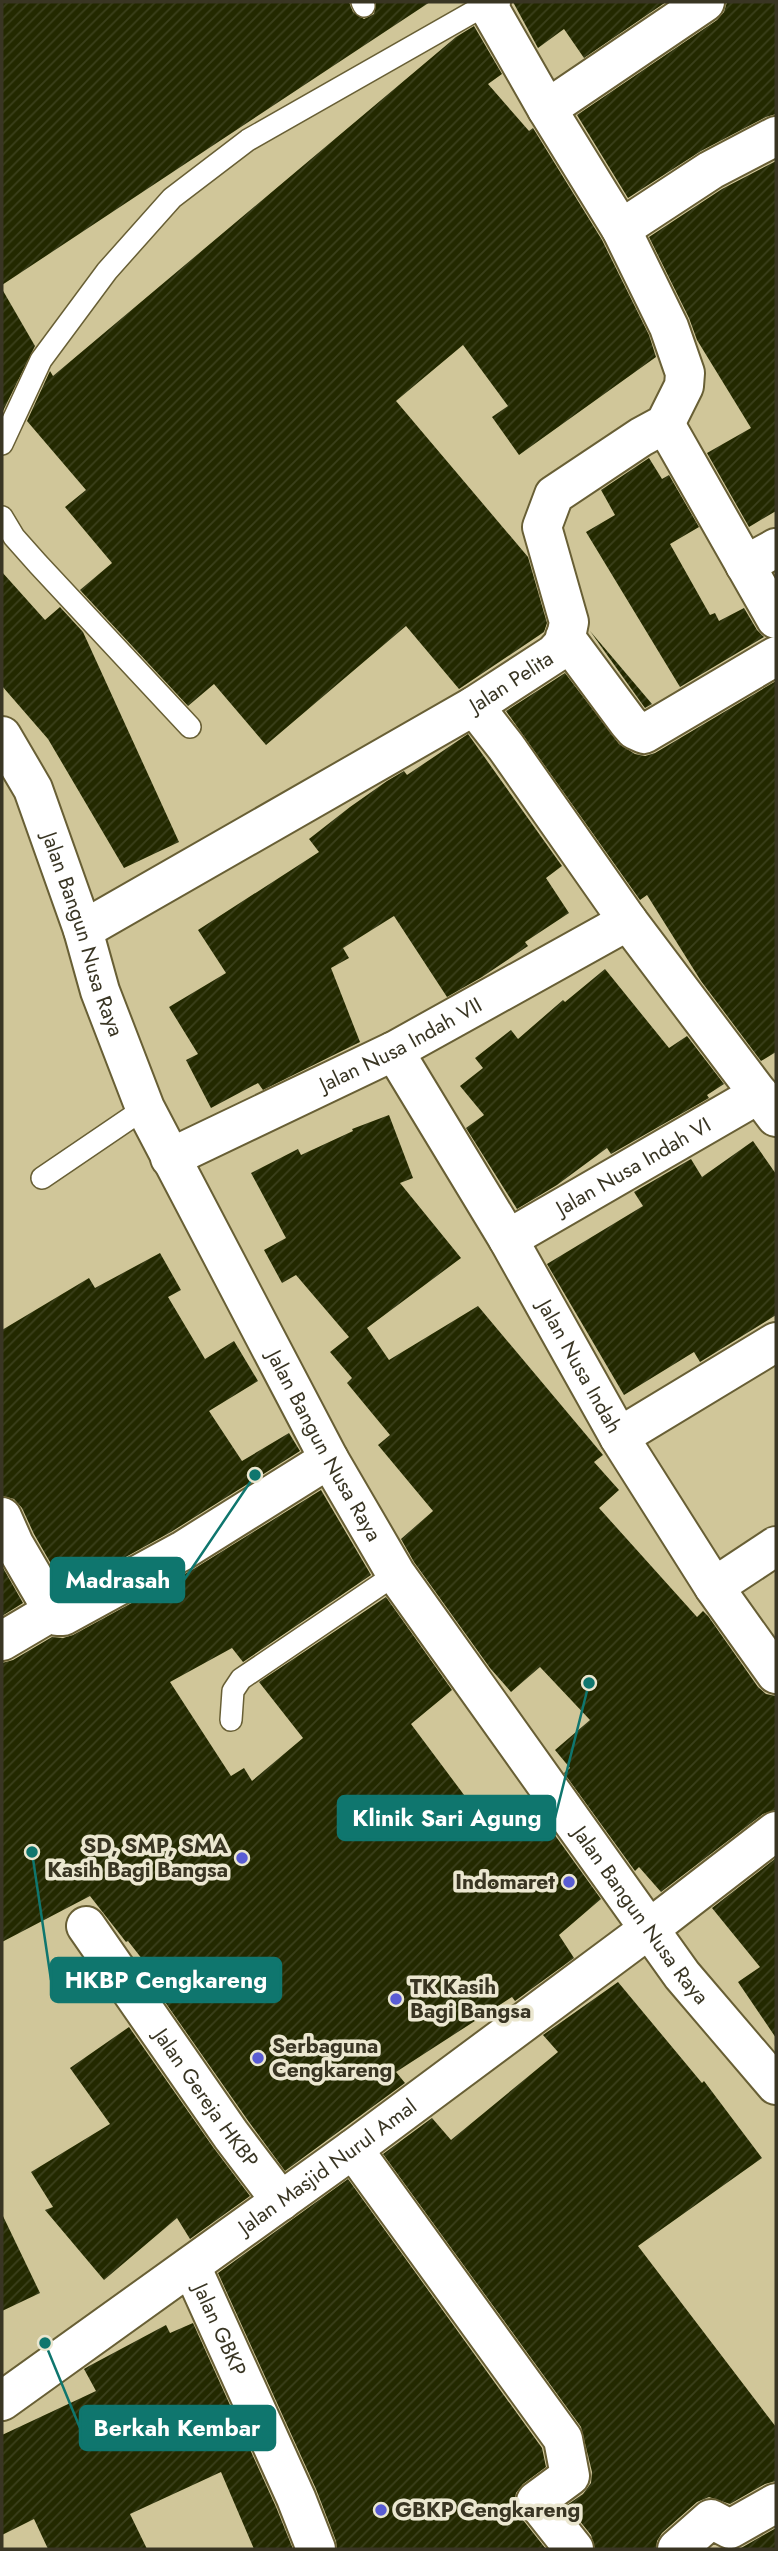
<svg xmlns="http://www.w3.org/2000/svg" width="778" height="2551" viewBox="0 0 778 2551" font-family="Jost,sans-serif">
<defs>
<pattern id="building-hatch" width="6" height="6" patternUnits="userSpaceOnUse" patternTransform="scale(1.75)"><rect width="6" height="6" fill="#232900"/><path d="M-1 1l2-2M0 6l6-6M5 7l2-2" fill="none" stroke="#3b401c"/></pattern>
</defs>
<rect width="100%" height="100%" fill="#d0c699"/>
<g fill="url(#building-hatch)">
<polygon points="2,2 349,2 353,12 364,19 374,14 376,2 430,2 2,285"/>
<polygon points="513,2 666,2 584,58 564,29 538,48"/>
<polygon points="727,2 776,2 776,114 766,117 701,151 628,198 577,115 717,20 724,12"/>
<polygon points="474,26 502,74 488,84 529,131 533,128 602,240 649,335 656,357 519,455 492,417 508,406 463,345 396,401 528,557 547,623 544,632 459,689 406,626 266,745 214,684 188,706 80,590 112,563 65,507 86,490 27,421 50,371 53,376 456,37"/>
<polygon points="776,161 776,511 749,527 707,453 751,428 697,340 689,318 649,237 722,189"/>
<polygon points="2,289 35,346 2,413"/>
<polygon points="649,458 662,479 669,475 699,527 670,544 710,615 715,613 719,621 744,608 757,630 764,637 680,687 586,532 615,515 601,490"/>
<polygon points="2,572 45,620 60,607 83,632 179,842 124,868 48,739 2,686"/>
<polygon points="590,631 613,658 652,704 645,708"/>
<polygon points="565,673 619,744 635,754 645,756 655,753 776,681 776,1052 761,1061 701,981 647,895 640,900 506,711"/>
<polygon points="468,734 562,866 546,878 569,913 525,942 528,946 482,977 447,997 394,916 343,948 349,958 331,968 360,1042 263,1090 258,1083 211,1108 186,1060 198,1054 169,1007 226,973 198,930 319,852 309,839 350,807 387,781 404,771 407,775"/>
<polygon points="605,969 669,1048 687,1036 724,1084 707,1095 709,1098 611,1154 607,1148 557,1185 517,1209 466,1128 484,1115 460,1086 483,1068 475,1058 511,1030 518,1039 563,1000 565,1002"/>
<polygon points="389,1115 413,1178 400,1183 461,1258 367,1328 389,1360 478,1306 603,1455 594,1462 619,1490 599,1508 697,1617 703,1611 708,1616 758,1687 766,1694 776,1696 776,1810 763,1814 661,1892 639,1867 635,1871 564,1773 570,1768 555,1750 590,1720 540,1667 511,1692 490,1668 414,1562 401,1539 433,1511 378,1445 390,1435 347,1383 352,1378 330,1352 349,1337 296,1275 282,1283 264,1250 286,1238 251,1173 298,1149 301,1155 353,1131 352,1129"/>
<polygon points="753,1141 776,1174 776,1315 700,1362 694,1352 624,1395 547,1264 643,1206 634,1192 691,1159 702,1177"/>
<polygon points="160,1253 181,1290 168,1297 205,1359 234,1341 258,1381 209,1411 242,1461 289,1433 300,1451 171,1532 66,1590 34,1534 22,1508 14,1499 2,1496 2,1330 89,1278 95,1288"/>
<polygon points="321,1490 371,1575 243,1662 232,1648 170,1682 231,1776 244,1768 252,1781 303,1738 259,1682 386,1597 452,1690 411,1724 494,1835 531,1802 601,1899 559,1935 574,1958 515,2001 512,1997 396,2072 405,2083 285,2171 249,2122 165,2002 172,1997 128,1941 126,1942 90,1896 2,1942 2,1663 13,1660 52,1637 63,1638 73,1635 192,1570"/>
<polygon points="2,1566 23,1603 2,1616"/>
<polygon points="776,1858 776,2038 738,1982 760,1967 712,1908"/>
<polygon points="618,1982 702,2083 704,2081 762,2158 638,2246 776,2427 776,2481 765,2484 730,2504 709,2497 697,2502 662,2533 657,2541 656,2549 595,2549 591,2535 567,2505 583,2494 591,2483 592,2472 581,2427 383,2154 432,2118 451,2140 558,2052 543,2035"/>
<polygon points="129,2027 213,2147 250,2196 190,2239 177,2218 104,2280 45,2210 53,2207 31,2172 110,2124 70,2068"/>
<polygon points="348,2179 542,2448 546,2467 523,2484 516,2493 514,2503 519,2515 546,2549 337,2549 336,2541 316,2489 218,2273"/>
<polygon points="2,2214 40,2293 2,2311"/>
<polygon points="193,2323 276,2507 293,2549 254,2549 221,2472 130,2514 147,2549 48,2549 34,2519 2,2535 2,2435 96,2391 84,2369 89,2366 166,2325 170,2333"/>
<polygon points="776,2528 776,2549 737,2549 741,2548"/>
</g>
<g fill="none" stroke-linecap="round" stroke-linejoin="round">
<g stroke="#685f35" stroke-width="24">
<g id="service">
<polyline points="362,2 364,6"/>
<polyline points="2,444 41,360 107,271 172,198 248,140 487,4"/>
<polyline points="2,517 14,537 38,564 190,727"/>
<polyline points="42,1178 145,1108"/>
<polyline points="231,1720 233,1691 241,1679 396,1574"/>
</g>
</g>
<g stroke="#685f35" stroke-width="42">
<g id="minor">
<polyline points="547,109 705,2"/>
<polyline points="621,229 711,170 776,136"/>
<polyline points="665,424 776,619"/>
<polyline points="745,565 776,548"/>
<polyline points="565,637 628,722 635,730 644,734 776,656"/>
<polyline points="474,706 506,747 628,921 776,1117"/>
<path id="s1" d="M83,930L474,706L554,654L565,642L569,622L542,527L554,495L641,437L665,424L684,386L685,373L669,327L621,229L547,109L487,4L491,2"/>
<path id="s2" d="M394,1051L508,1239L619,1437L714,1587L776,1674"/>
<path id="s3" d="M170,1158L394,1051L628,921"/>
<path id="s4" d="M508,1239L759,1094"/>
<polyline points="619,1437 776,1342"/>
<polyline points="2,1517 14,1544 53,1611 57,1616 63,1616 182,1551 329,1459"/>
<polyline points="714,1587 776,1546"/>
<polyline points="2,1641 53,1611"/>
<path id="s5" d="M86,1926L231,2135L281,2201"/>
<polyline points="649,1929 776,1831"/>
<polyline points="353,2149 563,2439 570,2476 536,2501 574,2549"/>
<path id="s6" d="M191,2266L296,2498L316,2549"/>
<polyline points="677,2549 711,2519 730,2529 776,2503"/>
</g>
</g>
<g stroke="#685f35" stroke-width="42">
<g id="tertiary">
<path id="s7" d="M2,736L33,789L83,930L100,991L145,1108L329,1459L396,1574L682,1975L776,2085"/>
<path id="s8" d="M2,2401L353,2149L649,1929"/>
</g>
</g>
<use href="#service" stroke="#fff" stroke-width="21"/>
<use href="#minor" stroke="#fff" stroke-width="38"/>
<use href="#tertiary" stroke="#fff" stroke-width="38"/>
</g>
<g fill="#595cd3" stroke="#ebe7d0" stroke-width="2.5">
<circle cx="242" cy="1858" r="7"/>
<circle cx="569" cy="1882" r="7"/>
<circle cx="396" cy="1999" r="7"/>
<circle cx="258" cy="2058" r="7"/>
<circle cx="381" cy="2510" r="7"/>
</g>
<g text-anchor="middle" stroke-width="7" stroke-linejoin="round" paint-order="stroke">
<g font-size="21" fill="#393523" stroke="#ebe7d0">
<text dy="7" stroke="none"><textPath href="#s1" startOffset="495">Jalan Pelita</textPath></text>
<text dy="7" stroke="none"><textPath href="#s7" startOffset="215">Jalan Bangun Nusa Raya</textPath></text>
<text dy="7" stroke="none"><textPath href="#s3" startOffset="257">Jalan Nusa Indah VII</textPath></text>
<text dy="7" stroke="none"><textPath href="#s4" startOffset="145">Jalan Nusa Indah VI</textPath></text>
<text dy="7" stroke="none"><textPath href="#s2" startOffset="366">Jalan Nusa Indah</textPath></text>
<text dy="7" stroke="none"><textPath href="#s7" startOffset="782">Jalan Bangun Nusa Raya</textPath></text>
<text dy="7" stroke="none"><textPath href="#s7" startOffset="1349">Jalan Bangun Nusa Raya</textPath></text>
<text dy="7" stroke="none"><textPath href="#s5" startOffset="210">Jalan Gereja HKBP</textPath></text>
<text dy="7" stroke="none"><textPath href="#s8" startOffset="401">Jalan Masjid Nurul Amal</textPath></text>
<text dy="7" stroke="none"><textPath href="#s6" startOffset="70">Jalan GBKP</textPath></text>
</g>
<g font-size="21" font-weight="bold" fill="#393523" stroke="#ebe7d0" text-anchor="start">
<text x="228" y="1853" text-anchor="end">SD, SMP, SMA<tspan x="228" dy="24">Kasih Bagi Bangsa</tspan></text>
<text x="555" y="1889" text-anchor="end">Indomaret</text>
<text x="410" y="1994">TK Kasih<tspan x="410" dy="24">Bagi Bangsa</tspan></text>
<text x="272" y="2053">Serbaguna<tspan x="272" dy="24">Cengkareng</tspan></text>
<text x="395" y="2517">GBKP Cengkareng</text>
</g>
</g>
<path fill="none" stroke="#0f766e" stroke-width="2.5" d="M255 1475L184 1580M589 1683L555 1818M32 1852L51 1980M45 2343L80 2428"/>
<g fill="#0f766e" stroke="#ebe7d0" stroke-width="2.5">
<circle cx="255" cy="1475" r="7"/>
<circle cx="589" cy="1683" r="7"/>
<circle cx="32" cy="1852" r="7"/>
<circle cx="45" cy="2343" r="7"/>
</g>
<g fill="#0f766e" stroke="#0f766e" stroke-width="2.5">
<rect x="51" y="1558" width="133" height="44" rx="7"/>
<rect x="338" y="1796" width="217" height="44" rx="7"/>
<rect x="51" y="1958" width="230" height="44" rx="7"/>
<rect x="80" y="2406" width="195" height="44" rx="7"/>
</g>
<g font-size="23" text-anchor="middle" font-weight="bold" fill="#fff">
<text x="118" y="1588">Madrasah</text>
<text x="447" y="1826">Klinik Sari Agung</text>
<text x="166" y="1988">HKBP Cengkareng</text>
<text x="177" y="2436">Berkah Kembar</text>
</g>
<rect width="778" height="2551" fill="none" stroke="#393523" stroke-width="7"/>
</svg>
